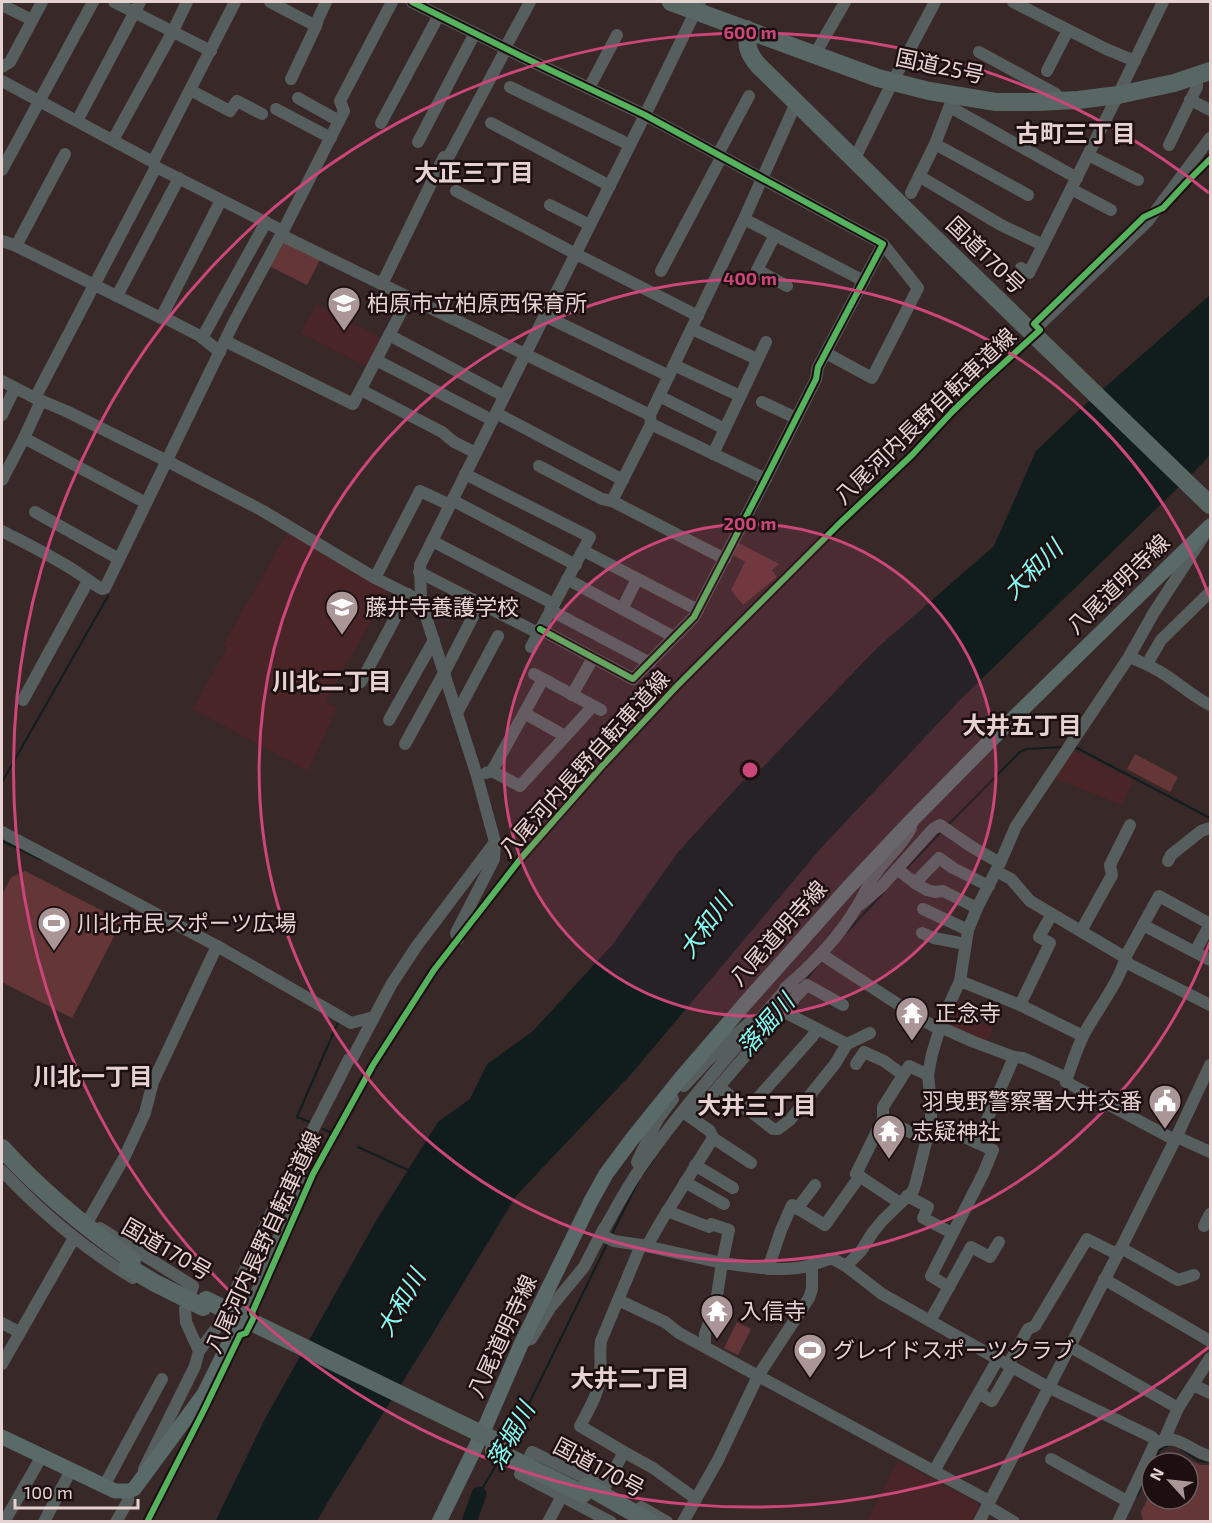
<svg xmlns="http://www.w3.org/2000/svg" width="1212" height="1523" viewBox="0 0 1212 1523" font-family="'Exo 2','Noto Sans JP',sans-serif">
<rect width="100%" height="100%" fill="#392828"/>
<g fill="#492527">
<polygon points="316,304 384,339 370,368 301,333"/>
<polygon points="288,532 389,588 326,702 337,708 308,771 193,709 227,647 223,645"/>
<polygon points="1071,749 1133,780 1122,805 1051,777"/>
<polygon points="953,1000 979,1011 975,1020 993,1028 987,1042 943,1022"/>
<polygon points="898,1461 980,1505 972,1521 867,1521"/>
</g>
<g fill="#653638">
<polygon points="288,240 321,258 307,285 269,266 280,245"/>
<polygon points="739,543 779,564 772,570 777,577 743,605 731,590 745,562 733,555"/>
<polygon points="1135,754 1178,777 1170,792 1127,769"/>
<polygon points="25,871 122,921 72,1018 2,982 2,895 11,877"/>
<polygon points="737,1322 751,1329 738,1355 724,1348"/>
<polygon points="1178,1454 1200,1465 1210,1465 1210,1521 1143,1521 1141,1512 1152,1490 1152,1499 1188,1499 1188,1463 1165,1463 1167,1459"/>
</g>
<polygon fill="#111d1c" points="1210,295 1210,455 1193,473 961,699 821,848 633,1072 516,1196 430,1338 329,1500 317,1521 215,1522 266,1417 376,1221 438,1122 470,1099 487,1064 532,1032 613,944 678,852 741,783 763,767 877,648 994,546 1036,451 1078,411"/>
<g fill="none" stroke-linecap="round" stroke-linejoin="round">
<g stroke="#111d1c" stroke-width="2">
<polyline points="1075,747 1210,818"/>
<polyline points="2,782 108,596"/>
<polyline points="948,825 1020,752 1026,749 1063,747"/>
<polyline points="2,841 42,860"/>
<polyline points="904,871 942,831"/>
<polyline points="847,932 884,892"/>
<polyline points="806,980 817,966"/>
<polyline points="698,1101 708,1090"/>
<polyline points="310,1122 297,1117 339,1020"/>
<polyline points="323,1129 330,1132"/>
<polyline points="358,1147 410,1171"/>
<polyline points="642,1175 653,1160"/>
<polyline points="612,1234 639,1180"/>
<polyline points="506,1449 513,1436 608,1242"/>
<polyline points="1181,1449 1199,1461 1210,1462"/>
<polyline points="1154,1463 1160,1450 1167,1446"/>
<polyline points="479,1494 498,1462"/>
<polyline points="1137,1496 1152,1466"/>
</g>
<polyline stroke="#111d1c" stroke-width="15" points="469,1522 479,1494"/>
<polyline stroke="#534242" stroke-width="12" stroke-dasharray="12 6" stroke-linecap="butt" points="215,1330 228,1304"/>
<g stroke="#575f5e" stroke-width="12">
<polyline points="114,2 211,51"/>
<polyline points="270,2 316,26"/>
<polyline points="412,2 525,58 645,115 883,244 818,367 816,379 765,480 694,617 633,679 540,629"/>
<polyline points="1013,2 1106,49 1135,61"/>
<polyline points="2,5 32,20"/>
<polyline points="505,48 530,2"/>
<polyline points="979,52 1056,94 1058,101"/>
<polyline points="815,54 845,2"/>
<polyline points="2,67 10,62 42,2"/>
<polyline points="1047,71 1068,30"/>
<polyline points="291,79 316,26 318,19 326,2"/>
<polyline points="2,81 153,162 156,167 283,231"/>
<polyline points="510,87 630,145"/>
<polyline points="589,88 617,35"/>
<polyline points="190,90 230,111 237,101 262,114"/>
<polyline points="298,98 339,121"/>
<polyline points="1190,100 1210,110"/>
<polyline points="950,107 1077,178"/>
<polyline points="276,109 331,138"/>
<polyline points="77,121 140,2"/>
<polyline points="381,123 439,15"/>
<polyline points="491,123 610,186"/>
<polyline points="113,140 173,31 187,2"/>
<polyline points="418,142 475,33"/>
<polyline points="935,144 1028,195"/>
<polyline points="1169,145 1197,87 1197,75"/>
<polyline points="718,154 749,96"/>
<polyline points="1088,155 1138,180"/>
<polyline points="449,156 506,49"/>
<polyline points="854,160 893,81 935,2"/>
<polyline points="153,162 235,2"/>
<polyline points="2,170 93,2"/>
<polyline points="919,176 1001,225 1043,245"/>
<polyline points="1071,189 1111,210"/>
<polyline points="456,191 576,254 698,316"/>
<polyline points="911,193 935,144 952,100"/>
<polyline points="550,205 590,225"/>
<polyline points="744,219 864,281"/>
<polyline points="281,235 650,415"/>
<polyline points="775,235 757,270 787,286"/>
<polyline points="2,241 14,245 161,318 167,319 200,336 220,352"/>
<polyline points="16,246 65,154"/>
<polyline points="1021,268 1029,273 1118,95 1163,2"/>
<polyline points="661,271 722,156"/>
<polyline points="382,284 444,157"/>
<polyline points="117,296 179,178"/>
<polyline points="545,316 669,376"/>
<polyline points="161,318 221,200"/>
<polyline points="692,329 757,359"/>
<polyline points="1032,332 1148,221 1210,138"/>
<polyline points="389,335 504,396"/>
<polyline points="202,338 266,222"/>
<polyline points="225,341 353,404 409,297"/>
<polyline points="826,353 872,378 918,288 883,244"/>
<polyline points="376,360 492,420"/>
<polyline points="674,365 740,396"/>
<polyline points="2,381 35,398 66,411 167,461 263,511 375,578 421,601"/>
<polyline points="361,390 442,432 454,442 476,453"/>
<polyline points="659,396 725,429"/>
<polyline points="35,398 156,167"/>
<polyline points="762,402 796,418"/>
<polyline points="496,413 623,480"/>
<polyline points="2,415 15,388"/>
<polyline points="651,424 612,501 725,559"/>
<polyline points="24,438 146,503"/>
<polyline points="713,454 766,342"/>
<polyline points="539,466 602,499 612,501"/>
<polyline points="465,474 590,537 531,647"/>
<polyline points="766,479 651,424 650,415 744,219 796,103"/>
<polyline points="2,480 24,438 41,401"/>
<polyline points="452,500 576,565"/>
<polyline points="35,512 119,559"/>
<path d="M2,531C27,544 54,557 78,573C86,578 93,584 102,589L105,588L234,322L283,231L344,111L340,101L392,2"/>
<polyline points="432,541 554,604"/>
<polyline points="584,551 698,610"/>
<polyline points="419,572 538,633"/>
<polyline points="375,578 420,491 450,505"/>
<polyline points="567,579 674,637"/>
<polyline points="622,609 637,579"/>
<polyline points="550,610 650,663"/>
<path d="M1129,657C1142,662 1155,668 1167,676C1182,686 1194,697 1210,705"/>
<polyline points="1147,664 1161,640 1210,592"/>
<polyline points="534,674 601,710"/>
<polyline points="361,682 408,594"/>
<polyline points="572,695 593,658"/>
<polyline points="23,700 88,581"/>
<polyline points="457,713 498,636"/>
<polyline points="524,713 565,736"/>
<polyline points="389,720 434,640"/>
<polyline points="405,744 444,673 480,603"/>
<polyline points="492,771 520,786 593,706"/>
<polyline points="486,773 492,771 543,679"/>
<polyline points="2,832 217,946 351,1023 374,1017"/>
<polyline points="1168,861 1171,855 1201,831 1210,828"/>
<polyline points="897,869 915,883 927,890 935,892 943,891 977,908"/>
<polyline points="996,871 1011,879 1030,901 1126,958"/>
<polyline points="915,883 939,858 953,868 989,886"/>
<polyline points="861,904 881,887 933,829 940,825 972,847 1000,863"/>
<polyline points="923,909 968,930"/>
<polyline points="1143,925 1210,960"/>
<polyline points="1081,931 1112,875 1110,865 1130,825"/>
<polyline points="922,933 934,938 965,944"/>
<polyline points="458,939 456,933 494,859 495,842 477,776 421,601 420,565 645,115 700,2"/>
<polyline points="1195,952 1210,924"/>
<polyline points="821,954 919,1018 939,1029"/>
<polyline points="1125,962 1210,1005"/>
<polyline points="960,981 1020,1005 1083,1036"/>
<path d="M785,988C812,965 838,938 856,908C863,898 867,886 874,876C885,859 902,846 911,828"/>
<polyline points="800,992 807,985 843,1005"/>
<polyline points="1020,1005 1050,943 1039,937 1052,914"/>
<polyline points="784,1012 847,1044"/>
<polyline points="940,1027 974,1042 1014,1057 1023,1058 1067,1078 1066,1082 1175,1140"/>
<polyline points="856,1064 864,1052 884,1061 903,1075"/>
<path d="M1067,1078C1072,1064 1077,1048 1084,1034C1098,1008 1119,983 1127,954L1159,896L1210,924"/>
<polyline points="684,1086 708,1060 749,1023"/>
<polyline points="719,1087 773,1129 778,1129 790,1120 835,1064 847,1044 870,1033"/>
<polyline points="747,1110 812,1037 817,1029"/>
<path d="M692,1118L800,992L790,984C740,1043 687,1101 643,1164C627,1187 614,1211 601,1235L614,1241L641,1245L722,1263L716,1302L705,1334V1347"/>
<polyline points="883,1119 927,1140"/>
<polyline points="931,1122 993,1150 983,1174 931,1276 949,1287"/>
<polyline points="1177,1137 1210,1152"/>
<polyline points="713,1138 751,1163"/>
<polyline points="977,1143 1014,1057"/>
<polyline points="637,1162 658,1119 673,1099"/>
<polyline points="695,1165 733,1188"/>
<path d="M2,1171C41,1212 84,1249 133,1278"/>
<polyline points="685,1182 724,1204"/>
<polyline points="907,1196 928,1207 923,1218 952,1233"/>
<polyline points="900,1203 856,1174 883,1119 883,1107 909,1066 928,1075"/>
<polyline points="797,1209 815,1185"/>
<path d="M667,1211L709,1227L711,1224L729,1230L722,1263C747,1266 772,1271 797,1268C808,1267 818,1263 829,1259H833L846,1266L882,1294L1012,1367L1048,1387L1152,1437L1157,1443"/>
<polyline points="88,1221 125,1156 145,1113 153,1082 217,946"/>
<polyline points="1204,1226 1210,1214"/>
<polyline points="100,1228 193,1286 185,1309 186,1322 199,1351"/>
<polyline points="647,1246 660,1223 713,1138 710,1131 686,1114"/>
<polyline points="1121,1248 1178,1280 1194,1275"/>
<polyline points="846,1266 861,1251 873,1232 883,1220 913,1191 916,1182 931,1122 931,1103 928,1075 932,1054 943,1018 960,981 968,930 977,908 1000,863 1016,826 1129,657 1153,614 1203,537"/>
<polyline points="768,1269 781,1230 792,1205 825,1225 860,1176"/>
<polyline points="1104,1279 1210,1341"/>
<polyline points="232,1298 279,1196 349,1059 353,1057 391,985 416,947 495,842"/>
<polyline points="618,1300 665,1322 679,1333 989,1501"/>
<path d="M242,1317C254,1301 261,1282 269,1263C284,1226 296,1188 308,1150"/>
<polyline points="930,1321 971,1247 990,1257 999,1242"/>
<polyline points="2,1323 19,1332"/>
<polyline points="523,1342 531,1339 550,1308 584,1267 604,1228"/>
<polyline points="1069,1346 1178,1408"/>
<polyline points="2,1364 74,1238"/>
<polyline points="1008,1365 1028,1329 1035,1326 1087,1239 1117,1254"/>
<polyline points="1193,1385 1210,1393"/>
<polyline points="982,1395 992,1401 1012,1367"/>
<polyline points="1164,1440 1178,1408 1210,1358"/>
<polyline points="624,1452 653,1468 696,1499"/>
<polyline points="1051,1459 1127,1501"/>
<polyline points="144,1469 195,1366 199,1351 215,1330"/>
<polyline points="934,1471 998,1359"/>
<polyline points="600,1485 532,1452 520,1474 611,1522"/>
<polyline points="104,1486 162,1379"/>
<path d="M605,1487L624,1452L580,1426C586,1415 593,1403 597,1391C603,1375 599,1358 601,1341L641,1245"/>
<polyline points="987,1506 1014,1522"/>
<polyline points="641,1507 667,1522"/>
<polyline points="4,1522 42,1456"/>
<polyline points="44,1522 71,1470"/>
<polyline points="116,1522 128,1501 128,1491"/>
<polyline points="548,1522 562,1496"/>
<polyline points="683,1522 718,1460 758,1376 809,1298 812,1289 812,1264"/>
<polyline points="979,1522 1121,1248 1175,1140 1210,1065"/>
<path d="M1118,1522L1154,1445C1175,1429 1190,1452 1210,1456"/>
</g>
<g stroke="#5a6a69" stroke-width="15">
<polyline points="2,1437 115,1491 128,1491 134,1489 204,1394 242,1317"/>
<polyline points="439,1522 482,1434 522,1342 591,1201 606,1174 632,1139 681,1078 749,999 848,888 915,817 989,742 1210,526"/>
</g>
<g stroke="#586664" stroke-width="18">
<polyline points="671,2 878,78 929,91 996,102 1037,102 1078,100 1118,95 1174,83 1210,71"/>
<path d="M747,29C747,46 747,52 758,65L928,232L1210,505"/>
<path d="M2,1148C41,1191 85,1227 132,1260"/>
<polyline points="206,1300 498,1442"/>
<polyline points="587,1486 650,1522"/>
</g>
<g stroke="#586664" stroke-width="18">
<polyline points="128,1267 155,1283 203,1307"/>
<polyline points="494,1450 583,1494"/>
</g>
<g stroke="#1d0f10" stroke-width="10">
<g id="cycleway">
<polyline points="412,2 525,58 645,115 883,244 818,367 816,379 765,480 694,617 633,679 540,629"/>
<polyline points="147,1522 204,1410 240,1335 246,1333 254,1317 252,1313 313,1174 373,1065 434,970 522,857 603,765 677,686 840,523 912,455 952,412 982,383 1040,330 1034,324 1144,217 1163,208 1187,182 1210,159"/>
</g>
</g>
<use href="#cycleway" stroke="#56b35d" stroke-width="6"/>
</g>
<circle cx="750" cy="770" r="246" fill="#cb4679" fill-opacity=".12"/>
<g fill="none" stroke="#cb4679" stroke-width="3">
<circle cx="750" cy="770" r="246"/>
<path d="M1210 942A491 491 0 1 1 1210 598"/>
<path d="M1209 1347A737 737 0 1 1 1209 193"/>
</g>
<defs>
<g id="school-pin" transform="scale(1.725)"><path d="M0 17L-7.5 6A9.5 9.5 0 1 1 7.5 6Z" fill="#aa9696" stroke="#1d0f10"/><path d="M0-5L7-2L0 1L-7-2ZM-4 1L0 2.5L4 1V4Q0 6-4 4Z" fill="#fff"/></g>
<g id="stadium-pin" transform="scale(1.725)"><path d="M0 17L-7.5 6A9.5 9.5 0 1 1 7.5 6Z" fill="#aa9696" stroke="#1d0f10"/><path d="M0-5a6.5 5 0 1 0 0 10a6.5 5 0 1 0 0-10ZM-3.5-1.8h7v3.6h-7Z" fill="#fff"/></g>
<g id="temple-pin" transform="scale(1.725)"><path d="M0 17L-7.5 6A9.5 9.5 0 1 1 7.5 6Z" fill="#aa9696" stroke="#1d0f10"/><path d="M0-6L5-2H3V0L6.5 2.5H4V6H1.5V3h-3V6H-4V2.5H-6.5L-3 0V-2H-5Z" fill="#fff"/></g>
<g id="civic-pin" transform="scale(1.725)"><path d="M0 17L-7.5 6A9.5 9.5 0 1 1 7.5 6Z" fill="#aa9696" stroke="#1d0f10"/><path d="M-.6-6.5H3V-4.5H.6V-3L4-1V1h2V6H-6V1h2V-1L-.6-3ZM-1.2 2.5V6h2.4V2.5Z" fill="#fff"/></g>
</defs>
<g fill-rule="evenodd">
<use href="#school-pin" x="344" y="303"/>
<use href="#school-pin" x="342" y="607"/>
<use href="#stadium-pin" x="54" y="923"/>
<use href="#temple-pin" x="912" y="1013"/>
<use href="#civic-pin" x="1165" y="1101"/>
<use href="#temple-pin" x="889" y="1131"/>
<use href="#temple-pin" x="717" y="1311"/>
<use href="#stadium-pin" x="810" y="1350"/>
</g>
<g text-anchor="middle" stroke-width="5" stroke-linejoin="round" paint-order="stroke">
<g font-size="22" fill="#e7d2d2" stroke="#1d0f10">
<text transform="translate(940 66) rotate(12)" y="8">国道25号</text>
<text transform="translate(986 255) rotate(44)" y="8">国道170号</text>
<text transform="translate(925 416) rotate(-44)" y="8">八尾河内長野自転車道線</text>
<text transform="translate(1118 584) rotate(-44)" y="8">八尾道明寺線</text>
<text transform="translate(584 764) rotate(-48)" y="8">八尾河内長野自転車道線</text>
<text transform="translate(778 933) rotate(-48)" y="8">八尾道明寺線</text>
<text transform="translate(263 1242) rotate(-65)" y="8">八尾河内長野自転車道線</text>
<text transform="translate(167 1249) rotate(30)" y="8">国道170号</text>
<text transform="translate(502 1336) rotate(-65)" y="8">八尾道明寺線</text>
<text transform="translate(599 1467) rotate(28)" y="8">国道170号</text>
</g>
<g font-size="22" fill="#e7d2d2" stroke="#1d0f10" text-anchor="start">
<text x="367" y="311">柏原市立柏原西保育所</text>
<text x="365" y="615">藤井寺養護学校</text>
<text x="77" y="931">川北市民スポーツ広場</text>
<text x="935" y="1021">正念寺</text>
<text x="1142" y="1109" text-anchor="end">羽曳野警察署大井交番</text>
<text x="912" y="1139">志疑神社</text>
<text x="740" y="1319">入信寺</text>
<text x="833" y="1358">グレイドスポーツクラブ</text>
</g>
<g font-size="24" font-weight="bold" fill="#e7d2d2" stroke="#1d0f10">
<text x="1076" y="142">古町三丁目</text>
<text x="474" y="181">大正三丁目</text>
<text x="332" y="690">川北二丁目</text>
<text x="1022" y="734">大井五丁目</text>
<text x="93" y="1085">川北一丁目</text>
<text x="757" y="1114">大井三丁目</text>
<text x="630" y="1387">大井二丁目</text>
</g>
<g font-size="24" font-style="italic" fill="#84fbf2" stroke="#1d0f10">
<text transform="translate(1033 570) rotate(-45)" y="8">大和川</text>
<text transform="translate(706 926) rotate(-54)" y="8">大和川</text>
<text transform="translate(766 1025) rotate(-49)" y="8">落堀川</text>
<text transform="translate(401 1303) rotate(-60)" y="8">大和川</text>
<text transform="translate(511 1436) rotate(-61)" y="8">落堀川</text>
</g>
</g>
<circle cx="750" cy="770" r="9" fill="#cb4679" stroke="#1d0f10" stroke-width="3"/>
<g font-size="18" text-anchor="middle" font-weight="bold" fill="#cb4679" stroke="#1d0f10" stroke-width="5" stroke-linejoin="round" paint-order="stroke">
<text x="750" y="39">600 m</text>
<text x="750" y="285">400 m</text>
<text x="750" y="530">200 m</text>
</g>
<rect width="1212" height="1523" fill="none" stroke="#e7d2d2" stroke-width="6"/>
<g transform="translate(1170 1481) rotate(297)"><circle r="28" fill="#1d0f10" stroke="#6e5d5e" stroke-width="1.5"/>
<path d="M0-4.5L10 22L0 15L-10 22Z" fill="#aa9696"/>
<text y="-9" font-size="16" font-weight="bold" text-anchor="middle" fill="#e7d2d2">N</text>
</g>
<path d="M15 1499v9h123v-9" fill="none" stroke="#e7d2d2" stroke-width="3"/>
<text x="24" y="1499" font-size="18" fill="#e7d2d2" stroke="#1d0f10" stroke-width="4.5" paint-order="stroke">100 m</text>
</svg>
